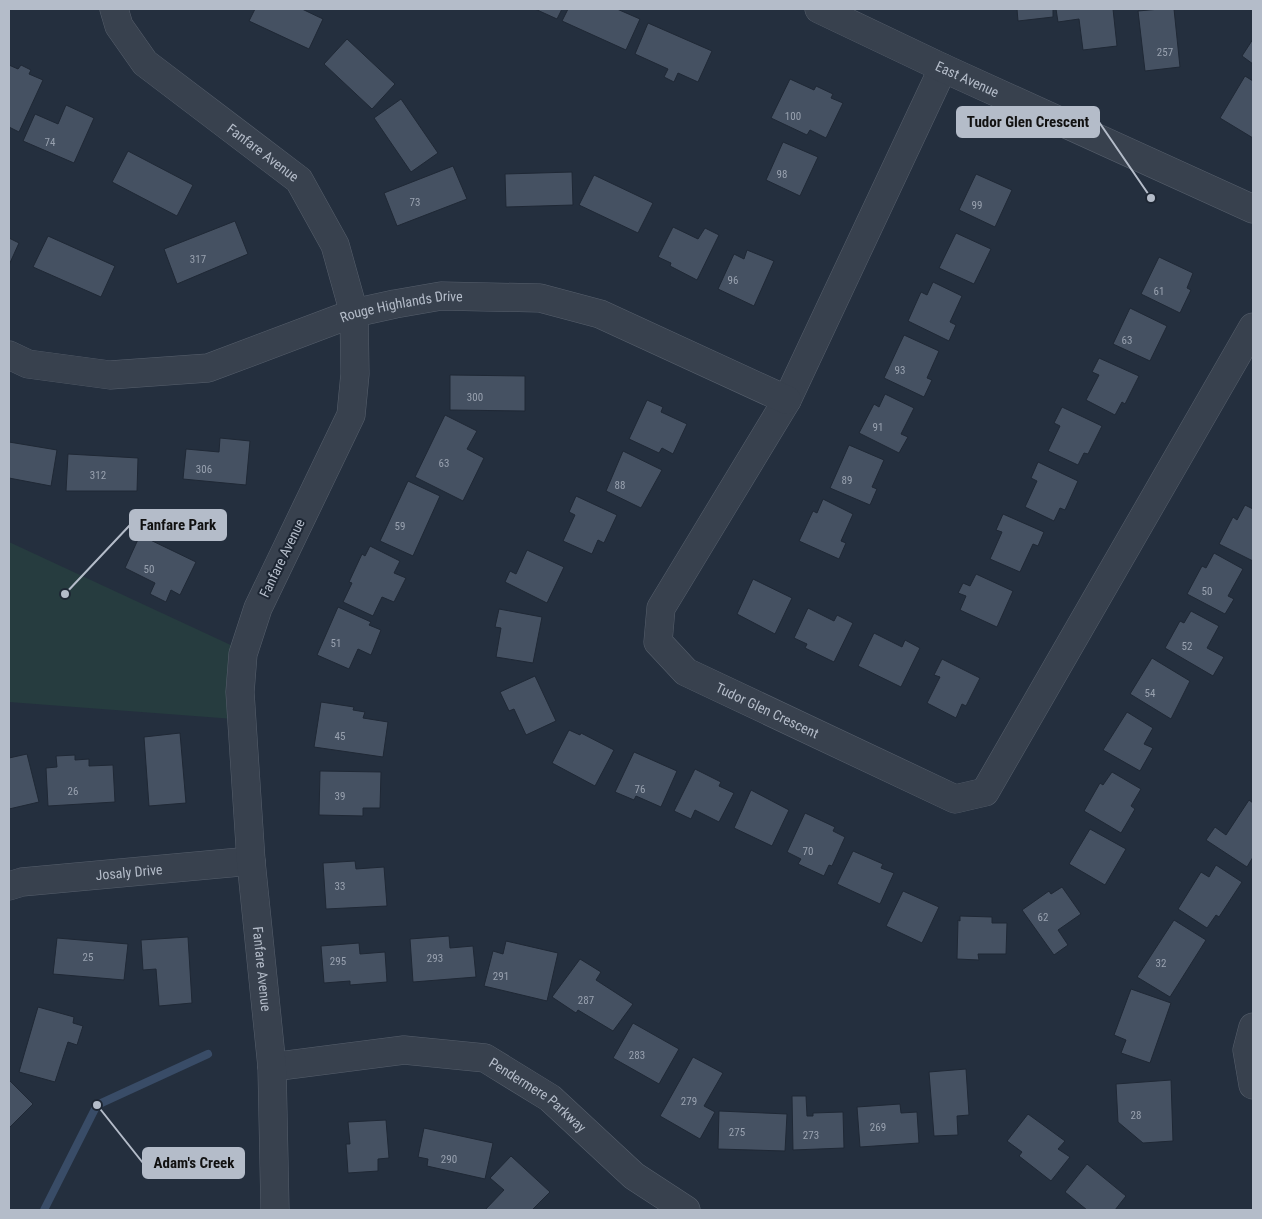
<svg xmlns="http://www.w3.org/2000/svg" width="1262" height="1219" viewBox="0 0 1262 1219" font-family="'Roboto Condensed',sans-serif">
<rect width="100%" height="100%" fill="#242f3e"/>
<polygon fill="#263c3f" points="9,542 235,647 234,719 9,702"/>
<g fill="none" stroke-linecap="round" stroke-linejoin="round">
<polyline stroke="#394c67" stroke-width="8" points="44,1210 97,1105 208,1054"/>
</g>
<g fill="#455162" stroke="#1f2835">
<polygon points="255,9 302,9 323,19 309,49 249,21"/>
<polygon points="535,9 562,9 557,19"/>
<polygon points="568,9 617,9 640,19 626,50 562,21"/>
<polygon points="1017,9 1053,9 1053,17 1018,21"/>
<polygon points="1056,9 1113,9 1117,46 1083,50 1079,19 1058,22"/>
<polygon points="1160,9 1174,9 1180,67 1145,71 1138,11"/>
<polygon points="648,23 712,51 698,82 678,73 674,82 664,77 668,69 635,54"/>
<polygon points="347,39 395,84 372,109 324,64"/>
<polygon points="1253,39 1253,64 1242,56"/>
<polygon points="9,65 18,69 21,65 31,70 29,74 43,80 19,132 9,127"/>
<polygon points="1245,76 1253,81 1253,138 1220,118"/>
<polygon points="790,79 814,90 816,86 833,94 831,98 843,103 826,138 810,130 807,135 771,118"/>
<polygon points="401,99 438,153 411,172 374,118"/>
<polygon points="66,105 94,118 74,163 23,141 35,114 58,124"/>
<polygon points="783,142 818,157 800,196 766,180"/>
<polygon points="128,151 193,185 177,216 112,182"/>
<polygon points="453,166 467,199 397,226 384,193"/>
<polygon points="572,172 573,205 506,207 505,174"/>
<polygon points="976,174 1012,190 995,227 959,210"/>
<polygon points="594,175 653,203 638,233 579,205"/>
<polygon points="235,221 248,254 177,284 164,249"/>
<polygon points="673,227 698,239 705,228 719,235 697,280 670,266 671,263 658,257"/>
<polygon points="956,233 991,249 974,284 939,268"/>
<polygon points="48,236 115,266 101,297 33,267"/>
<polygon points="9,238 19,243 9,265"/>
<polygon points="747,250 774,261 754,306 718,289 734,254 744,259"/>
<polygon points="1159,257 1193,273 1187,288 1191,290 1180,313 1141,294"/>
<polygon points="933,282 962,296 950,322 956,325 949,341 908,321 921,292 927,295"/>
<polygon points="1130,308 1167,326 1150,361 1113,344"/>
<polygon points="904,335 939,351 927,378 932,380 924,397 884,378"/>
<polygon points="1099,358 1139,376 1125,404 1122,402 1115,415 1086,400 1099,375 1092,372"/>
<polygon points="450,375 525,376 525,411 450,410"/>
<polygon points="885,394 914,408 901,434 908,437 899,453 859,433 874,404 879,407"/>
<polygon points="647,400 663,407 661,412 687,424 673,454 662,448 659,453 629,439"/>
<polygon points="1062,407 1102,426 1088,454 1084,453 1078,465 1048,451 1060,426 1054,423"/>
<polygon points="445,415 477,431 467,449 484,458 463,501 415,477"/>
<polygon points="220,438 250,441 246,485 183,479 186,449 219,452"/>
<polygon points="9,442 57,450 51,486 9,478"/>
<polygon points="849,445 884,460 872,487 877,489 870,505 830,488"/>
<polygon points="623,451 662,470 641,508 606,491"/>
<polygon points="68,454 138,458 137,491 66,491"/>
<polygon points="1038,462 1078,481 1065,510 1060,508 1054,521 1025,507 1037,481 1031,478"/>
<polygon points="408,481 440,496 413,556 380,541"/>
<polygon points="576,496 617,515 604,543 598,540 592,554 563,541 575,515 569,512"/>
<polygon points="823,499 853,514 841,541 846,543 839,559 799,541 813,511 817,513"/>
<polygon points="1245,505 1253,509 1253,561 1219,544 1233,517 1237,520"/>
<polygon points="1003,514 1044,532 1038,546 1033,544 1020,572 990,559 1002,532 996,530"/>
<polygon points="140,535 196,562 180,595 171,590 166,602 150,594 155,583 125,568"/>
<polygon points="370,546 400,561 394,573 406,578 394,602 382,597 373,616 343,602 352,583 349,582 362,554 365,556"/>
<polygon points="527,550 564,567 547,603 505,582 510,571 516,574"/>
<polygon points="1214,553 1243,569 1228,596 1234,599 1225,614 1187,594 1202,566 1206,568"/>
<polygon points="976,574 1013,591 997,627 960,610 966,596 958,593 963,583 970,586"/>
<polygon points="753,579 792,598 775,634 737,614"/>
<polygon points="338,607 371,622 369,625 381,630 371,655 358,649 349,669 317,655"/>
<polygon points="808,608 834,621 837,615 853,623 834,662 805,648 807,644 794,638"/>
<polygon points="499,609 542,617 533,663 496,657 501,628 495,627"/>
<polygon points="1191,611 1219,626 1207,648 1224,657 1213,676 1165,648 1180,621 1184,623"/>
<polygon points="874,633 902,647 905,640 920,648 901,687 858,666"/>
<polygon points="1152,658 1190,681 1171,719 1130,694"/>
<polygon points="942,659 980,678 966,706 962,704 956,718 927,703 940,677 934,675"/>
<polygon points="535,676 556,721 526,735 514,709 509,711 500,692"/>
<polygon points="321,702 354,707 353,710 365,712 363,718 388,722 383,757 314,747"/>
<polygon points="1127,712 1153,728 1144,744 1153,748 1140,771 1103,750"/>
<polygon points="569,730 580,735 581,733 614,750 595,786 552,763"/>
<polygon points="180,733 186,803 149,806 144,737"/>
<polygon points="634,752 677,771 661,807 636,796 634,800 615,792"/>
<polygon points="27,754 39,802 9,809 9,758"/>
<polygon points="75,755 75,760 89,759 89,766 113,765 115,802 48,806 46,768 57,767 56,756"/>
<polygon points="695,769 721,782 719,786 734,793 719,822 695,810 691,819 674,811"/>
<polygon points="320,771 381,772 380,808 363,808 363,816 319,815"/>
<polygon points="1112,772 1141,789 1131,806 1135,809 1121,833 1084,811 1100,783 1103,785"/>
<polygon points="751,790 789,810 772,846 734,828"/>
<polygon points="1249,800 1253,803 1253,857 1247,867 1206,840 1215,827 1226,835"/>
<polygon points="805,813 835,827 833,831 845,837 832,866 829,865 824,876 798,864 801,859 787,852"/>
<polygon points="1090,829 1126,849 1105,885 1069,864"/>
<polygon points="853,851 883,864 881,868 894,873 880,904 837,884"/>
<polygon points="355,861 356,869 384,867 387,906 326,909 323,863"/>
<polygon points="1216,865 1242,882 1219,917 1216,915 1207,928 1178,909 1201,872 1209,877"/>
<polygon points="1062,887 1081,914 1058,930 1068,945 1054,955 1022,910 1049,891 1051,894"/>
<polygon points="903,891 939,907 922,943 886,926"/>
<polygon points="960,916 992,917 992,923 1007,923 1006,954 978,954 979,960 957,959 958,920 960,921"/>
<polygon points="1174,920 1206,940 1170,997 1137,977"/>
<polygon points="449,936 450,948 473,946 476,977 413,982 410,939"/>
<polygon points="188,937 192,1003 159,1006 156,969 143,970 141,940"/>
<polygon points="57,938 128,944 124,980 53,974"/>
<polygon points="506,941 558,953 547,1001 484,986 493,951 503,954"/>
<polygon points="359,943 360,954 385,952 387,982 350,985 350,981 324,983 321,946"/>
<polygon points="580,959 601,972 596,980 633,1004 613,1031 578,1010 576,1013 552,997"/>
<polygon points="1131,989 1171,1003 1150,1063 1121,1053 1126,1040 1114,1035"/>
<polygon points="38,1007 74,1017 73,1023 83,1026 77,1045 68,1042 55,1082 19,1072"/>
<polygon points="633,1023 679,1049 659,1084 613,1058"/>
<polygon points="693,1057 723,1073 704,1106 715,1112 700,1139 660,1116"/>
<polygon points="966,1069 969,1115 957,1116 958,1135 934,1136 929,1072"/>
<polygon points="9,1080 33,1104 9,1128"/>
<polygon points="1171,1080 1173,1141 1143,1143 1118,1122 1116,1084"/>
<polygon points="792,1096 806,1096 807,1116 813,1116 813,1113 843,1112 844,1148 793,1150"/>
<polygon points="900,1104 901,1113 917,1112 919,1143 860,1147 857,1107"/>
<polygon points="719,1111 787,1114 785,1151 718,1149"/>
<polygon points="1028,1114 1065,1141 1058,1149 1070,1157 1051,1181 1019,1156 1022,1152 1007,1141"/>
<polygon points="386,1120 389,1158 378,1159 378,1171 348,1173 346,1144 350,1144 348,1122"/>
<polygon points="424,1128 493,1143 485,1179 427,1166 428,1159 418,1157"/>
<polygon points="511,1156 550,1192 532,1210 485,1210 504,1190 490,1178"/>
<polygon points="1087,1164 1126,1196 1115,1210 1087,1210 1065,1192"/>
</g>
<g fill="none" stroke-linecap="round" stroke-linejoin="round">
<g stroke="#565f6c" stroke-width="29">
<g id="minor">
<path id="s1" d="M943,68L787,400L661,608L658,642L686,672L955,799L985,792L1253,327"/>
<path id="s2" d="M9,355L28,364L110,375L208,368L354,313L395,304L441,296L540,298L600,314L787,400"/>
<path id="s3" d="M9,886L22,882L251,861"/>
<polyline points="1253,1027 1247,1050 1253,1085"/>
<path id="s4" d="M272,1067L404,1050L485,1058L550,1098L634,1176L686,1210"/>
</g>
</g>
<g stroke="#565f6c" stroke-width="29">
<g id="tertiary">
<path id="s5" d="M114,9L119,26L145,63L299,180L335,245L354,313L355,374L351,415L258,608L243,654L240,692L251,861L272,1067L275,1210"/>
<path id="s6" d="M819,9L943,68L1253,209"/>
</g>
</g>
<use href="#minor" stroke="#38414e" stroke-width="28"/>
<use href="#tertiary" stroke="#38414e" stroke-width="28"/>
</g>
<g text-anchor="middle" stroke-width="4" stroke-linejoin="round" paint-order="stroke">
<g font-size="11" fill="#98a1af">
<text x="1165" y="56">257</text>
<text x="793" y="120">100</text>
<text x="50" y="146">74</text>
<text x="782" y="178">98</text>
<text x="415" y="206">73</text>
<text x="977" y="209">99</text>
<text x="198" y="263">317</text>
<text x="733" y="284">96</text>
<text x="1159" y="295">61</text>
<text x="1127" y="344">63</text>
<text x="900" y="374">93</text>
<text x="475" y="401">300</text>
<text x="878" y="431">91</text>
<text x="444" y="467">63</text>
<text x="204" y="473">306</text>
<text x="98" y="479">312</text>
<text x="847" y="484">89</text>
<text x="620" y="489">88</text>
<text x="400" y="530">59</text>
<text x="149" y="573">50</text>
<text x="1207" y="595">50</text>
<text x="336" y="647">51</text>
<text x="1187" y="650">52</text>
<text x="1150" y="697">54</text>
<text x="340" y="740">45</text>
<text x="640" y="793">76</text>
<text x="73" y="795">26</text>
<text x="340" y="800">39</text>
<text x="808" y="855">70</text>
<text x="340" y="890">33</text>
<text x="1043" y="921">62</text>
<text x="88" y="961">25</text>
<text x="435" y="962">293</text>
<text x="338" y="965">295</text>
<text x="1161" y="967">32</text>
<text x="501" y="980">291</text>
<text x="586" y="1004">287</text>
<text x="637" y="1059">283</text>
<text x="689" y="1105">279</text>
<text x="1136" y="1119">28</text>
<text x="878" y="1131">269</text>
<text x="737" y="1136">275</text>
<text x="811" y="1139">273</text>
<text x="449" y="1163">290</text>
</g>
<g font-size="14" fill="#b4bcc9" stroke="#1d2633">
<text dy="5" stroke="none"><textPath href="#s6" startOffset="164">East Avenue</textPath></text>
<text dy="5" stroke="none"><textPath href="#s5" startOffset="211">Fanfare Avenue</textPath></text>
<text dy="5" stroke="none"><textPath href="#s2" startOffset="406">Rouge Highlands Drive</textPath></text>
<text transform="translate(282 558) rotate(-64)" y="5">Fanfare Avenue</text>
<text dy="5" stroke="none"><textPath href="#s1" startOffset="775">Tudor Glen Crescent</textPath></text>
<text dy="5" stroke="none"><textPath href="#s3" startOffset="121">Josaly Drive</textPath></text>
<text dy="5" stroke="none"><textPath href="#s5" startOffset="1082">Fanfare Avenue</textPath></text>
<text dy="5" stroke="none"><textPath href="#s4" startOffset="279">Pendermere Parkway</textPath></text>
</g>
</g>
<path fill="none" stroke="#b4bcc9" stroke-width="2" d="M1151 198L1099 122M65 594L130 525M97 1105L143 1163"/>
<g fill="#b4bcc9" stroke="#1d2633" stroke-width="2">
<circle cx="1151" cy="198" r="5"/>
<circle cx="65" cy="594" r="5"/>
<circle cx="97" cy="1105" r="5"/>
</g>
<g fill="#b4bcc9" stroke="#b4bcc9" stroke-width="2">
<rect x="957" y="107" width="142" height="30" rx="5"/>
<rect x="130" y="510" width="96" height="30" rx="5"/>
<rect x="143" y="1148" width="101" height="30" rx="5"/>
</g>
<g font-size="15" text-anchor="middle" font-weight="bold" fill="#111">
<text x="1028" y="127">Tudor Glen Crescent</text>
<text x="178" y="530">Fanfare Park</text>
<text x="194" y="1168">Adam's Creek</text>
</g>
<rect width="1262" height="1219" fill="none" stroke="#b4bcc9" stroke-width="20"/>
</svg>
